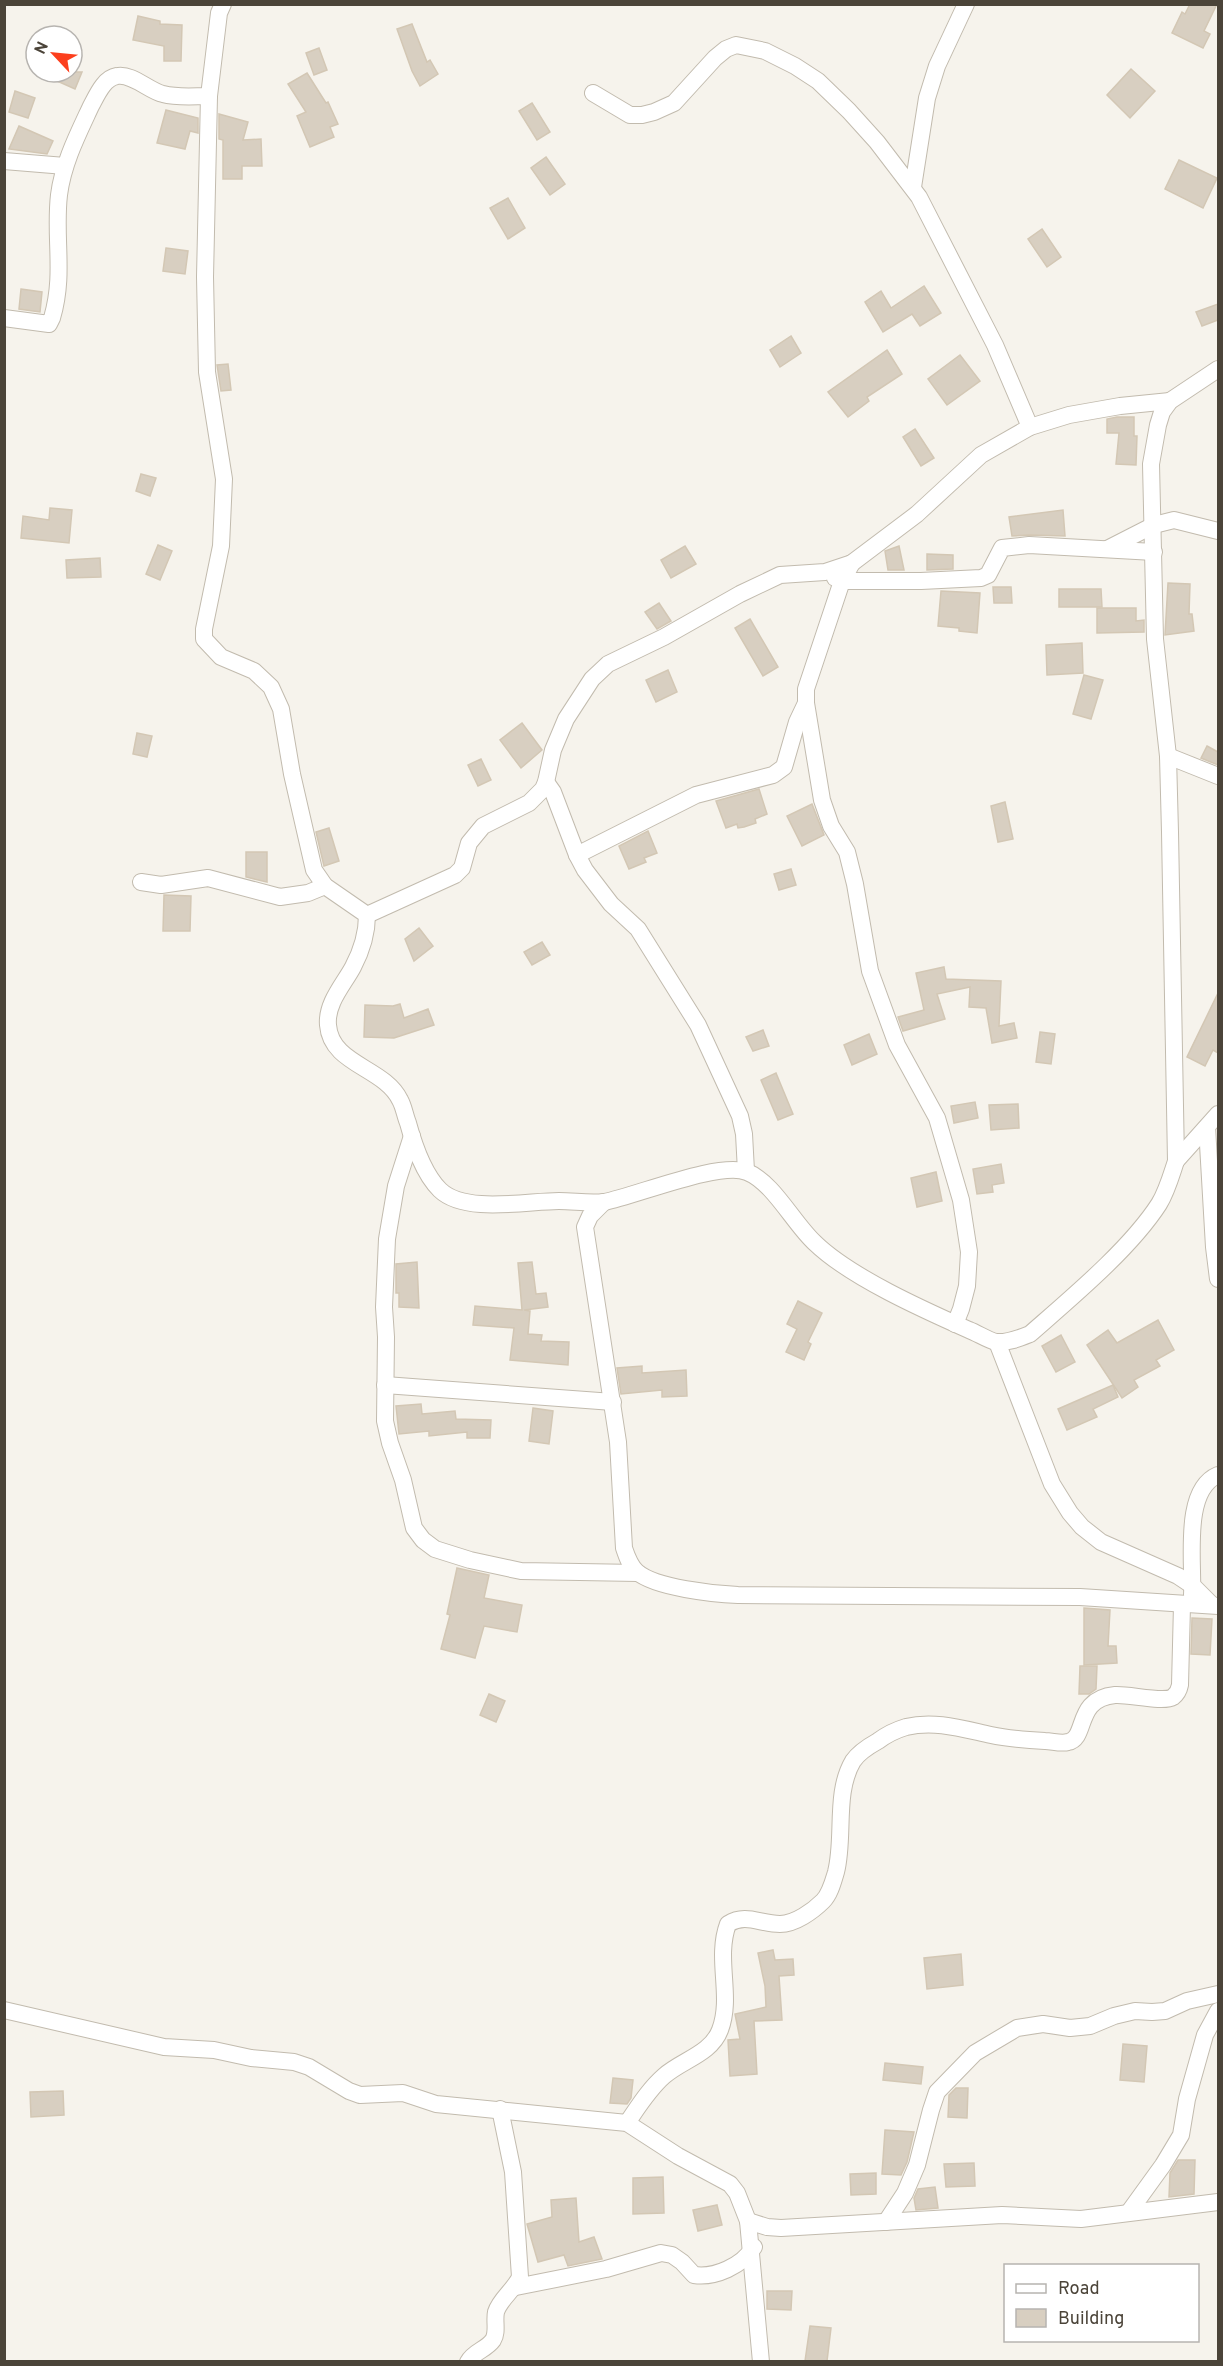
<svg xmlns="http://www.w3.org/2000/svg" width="1223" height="2366" viewBox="0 0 1223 2366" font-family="Overpass,sans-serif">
<rect width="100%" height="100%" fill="#f6f3ec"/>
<g fill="#d8cfc1" stroke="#d3c7b4" stroke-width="1.5">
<polygon points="1190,4 1217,4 1204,31 1210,34 1203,48 1172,33 1182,12 1185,14"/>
<polygon points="138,16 160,21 160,24 182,25 181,61 164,61 164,46 133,40"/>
<polygon points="412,24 427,62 430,60 438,74 420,86 412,71 397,29"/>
<polygon points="319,48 327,70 314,75 306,53"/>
<polygon points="1131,69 1155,91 1130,118 1107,95"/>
<polygon points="37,72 82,72 75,89"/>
<polygon points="307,73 326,103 328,102 338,124 330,127 334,137 310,147 297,116 306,112 288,84"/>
<polygon points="15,91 35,98 28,118 9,112"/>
<polygon points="532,103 550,132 537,140 519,111"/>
<polygon points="166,110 198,118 198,133 190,131 185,149 157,143"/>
<polygon points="219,114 248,122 243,140 261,139 262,166 242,166 242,179 223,179 223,140 219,139"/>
<polygon points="19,126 53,141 47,154 9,149"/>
<polygon points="546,157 565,184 550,195 531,168"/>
<polygon points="1179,160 1217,178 1203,208 1165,189"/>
<polygon points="508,198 525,228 508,239 490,208"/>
<polygon points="1042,229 1061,257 1047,267 1028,239"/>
<polygon points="166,248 188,251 185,274 163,271"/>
<polygon points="924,286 941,313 920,326 912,314 883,332 865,302 881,291 891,308"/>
<polygon points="21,289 42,292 40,312 19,309"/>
<polygon points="1218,304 1218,320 1202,326 1196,312"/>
<polygon points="791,336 801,353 780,367 770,350"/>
<polygon points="887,350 902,374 867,397 869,401 848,417 828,392"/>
<polygon points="960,355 980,381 947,405 928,379"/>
<polygon points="228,364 231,390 221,391 217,365"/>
<polygon points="1117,417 1134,417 1134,436 1137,436 1136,465 1116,464 1119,433 1107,433 1107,419"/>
<polygon points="915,429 934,458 921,466 903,437"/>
<polygon points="141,474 156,478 150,496 136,491"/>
<polygon points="50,508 72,510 69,543 21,538 23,516 49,520"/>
<polygon points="1063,510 1065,536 1030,535 1012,536 1009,517"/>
<polygon points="158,545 172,551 160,580 146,574"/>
<polygon points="685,546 696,564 671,578 661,560"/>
<polygon points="899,546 904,570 888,570 885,551"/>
<polygon points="927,554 953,555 953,569 927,570"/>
<polygon points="100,558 101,577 67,578 66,560"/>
<polygon points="1168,583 1190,584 1189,614 1192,614 1194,631 1165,635"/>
<polygon points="993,587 1011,587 1012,603 994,603"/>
<polygon points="1059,589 1101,589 1102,607 1059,607"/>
<polygon points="941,591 980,593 977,633 959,631 959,628 938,626"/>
<polygon points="659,603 671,621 657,629 645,612"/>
<polygon points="1097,608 1136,608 1136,621 1144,620 1144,632 1097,633"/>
<polygon points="750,619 778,667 763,676 735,628"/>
<polygon points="1082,643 1083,673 1047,675 1046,645"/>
<polygon points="668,670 677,692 656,702 646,680"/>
<polygon points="1084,675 1103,680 1091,719 1073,714"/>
<polygon points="522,723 542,750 521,768 500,740"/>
<polygon points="137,733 152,736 147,757 133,754"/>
<polygon points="1207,746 1218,752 1218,765 1201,758"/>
<polygon points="481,759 491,780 478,786 468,765"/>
<polygon points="759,789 767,814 755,819 756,823 744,827 738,828 737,824 726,828 716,801"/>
<polygon points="1005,802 1013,839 998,842 991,806"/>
<polygon points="812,804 824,835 802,846 787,816"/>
<polygon points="329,828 339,861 324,866 316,832"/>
<polygon points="648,831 657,853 644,858 646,862 629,869 619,846"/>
<polygon points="246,852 267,852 267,882 246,877"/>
<polygon points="791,869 796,885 779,890 774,874"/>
<polygon points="164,895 191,896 190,931 163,931"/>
<polygon points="419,928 433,946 414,961 405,939"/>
<polygon points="542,942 550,955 532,965 524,952"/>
<polygon points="944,967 946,979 1001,981 999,1026 1014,1023 1017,1038 992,1043 986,1008 969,1007 970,987 937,994 945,1019 903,1031 898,1017 924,1010 916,973"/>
<polygon points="1218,993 1218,1053 1213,1050 1205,1066 1187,1057"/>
<polygon points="400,1004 404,1018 428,1009 434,1025 394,1038 364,1037 365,1005 393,1006"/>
<polygon points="763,1030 769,1046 753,1051 746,1037"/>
<polygon points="1040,1032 1055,1034 1051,1064 1036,1062"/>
<polygon points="869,1034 877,1054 852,1065 844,1045"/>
<polygon points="776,1073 793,1114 778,1120 761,1080"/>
<polygon points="975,1102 978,1118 954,1123 951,1106"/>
<polygon points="1018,1104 1019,1128 991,1130 989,1105"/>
<polygon points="1001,1164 1004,1183 992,1185 993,1192 977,1194 973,1169"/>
<polygon points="936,1172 942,1201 917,1207 911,1178"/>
<polygon points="417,1262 419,1308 399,1307 399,1293 396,1293 396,1264"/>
<polygon points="532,1262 536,1294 546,1293 548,1307 524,1310 530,1311 528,1334 542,1335 541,1341 569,1342 568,1365 510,1360 514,1328 473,1325 475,1306 522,1310 518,1263"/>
<polygon points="798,1301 822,1313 808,1342 811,1344 804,1360 786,1352 797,1329 787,1324"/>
<polygon points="1158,1320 1174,1350 1156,1360 1160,1366 1134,1380 1138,1387 1122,1398 1087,1345 1108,1330 1117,1343"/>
<polygon points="1061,1335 1075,1362 1056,1372 1042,1346"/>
<polygon points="642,1366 642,1373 686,1370 687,1396 662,1397 662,1390 621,1394 617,1368"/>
<polygon points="1113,1385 1118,1397 1093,1409 1097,1417 1067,1430 1058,1409"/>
<polygon points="421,1404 422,1414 455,1411 456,1419 491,1420 490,1438 467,1438 467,1432 429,1436 429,1431 399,1434 396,1406"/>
<polygon points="533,1408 553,1411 549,1444 529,1441"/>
<polygon points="457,1568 489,1575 484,1598 522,1605 517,1632 484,1626 475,1658 441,1649 450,1615 447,1614"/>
<polygon points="1084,1608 1110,1610 1108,1646 1116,1646 1117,1663 1084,1665"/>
<polygon points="1192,1618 1212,1619 1210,1655 1191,1654"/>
<polygon points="1080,1666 1097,1666 1096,1689 1089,1694 1079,1694"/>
<polygon points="489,1694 505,1701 496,1722 480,1715"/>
<polygon points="773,1950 775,1960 793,1959 794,1975 779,1976 782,2020 754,2021 757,2074 730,2076 728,2040 740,2039 735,2014 766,2007 765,1986 758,1953"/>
<polygon points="961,1954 963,1985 927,1989 924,1958"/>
<polygon points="1123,2044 1147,2046 1144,2082 1120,2080"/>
<polygon points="885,2063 923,2067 921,2084 883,2080"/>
<polygon points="613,2078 633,2080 631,2098 627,2104 610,2103"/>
<polygon points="956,2088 968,2088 967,2118 948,2117 949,2095"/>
<polygon points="63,2091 64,2115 31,2117 30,2092"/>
<polygon points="885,2130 914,2132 907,2162 901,2175 882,2174"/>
<polygon points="1178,2160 1195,2160 1194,2194 1169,2197 1170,2173"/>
<polygon points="974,2163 975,2186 946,2187 944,2164"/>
<polygon points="876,2173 876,2194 851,2195 850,2174"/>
<polygon points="663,2177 664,2213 633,2214 633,2178"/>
<polygon points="935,2187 938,2208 916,2210 914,2198 918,2189"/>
<polygon points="576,2198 579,2242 594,2237 602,2259 568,2266 564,2255 538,2262 527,2224 552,2217 551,2200"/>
<polygon points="717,2205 722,2225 698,2231 693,2210"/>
<polygon points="767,2291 792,2291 791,2310 767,2309"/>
<polygon points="810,2326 831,2328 827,2361 805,2361"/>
</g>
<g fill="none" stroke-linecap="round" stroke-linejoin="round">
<g stroke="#c2bbae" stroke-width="18">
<g id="street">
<path d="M223,4L219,13L209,96L205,277L207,372L224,479L221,546L204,629V639L221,657L254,671L271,687L281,709L292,774L314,870L325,886L367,915C367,934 362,950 353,967C344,984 326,1003 328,1025C331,1065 384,1067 400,1100C404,1107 405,1116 408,1123C414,1145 423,1173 440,1190C465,1214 527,1201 559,1201C574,1201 590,1204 604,1202C636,1196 719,1161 747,1172C773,1182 794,1224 815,1243C850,1277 924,1310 969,1330C977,1333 988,1340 996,1342C1008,1343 1020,1338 1030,1334C1071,1298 1130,1249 1159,1204C1167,1191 1171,1176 1176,1161L1170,832L1168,756L1155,639L1151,464L1158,425L1162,412L1170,401L1218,369"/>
<polyline points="593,93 630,115 642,115 654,112 674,103 715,58 726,49 736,45 765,51 795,66 818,81 849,111 877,142 919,197 995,345 1030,427"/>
<polyline points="4,161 65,166"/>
<polyline points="913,187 927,98 937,66 966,4"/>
<path d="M4,318L49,324L52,318C65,274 54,238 59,195C63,163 78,134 91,106C97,95 104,78 117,76C132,73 149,91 163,94C178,98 194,96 209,96"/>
<polyline points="1107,549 1154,525 1174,520 1218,531"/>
<polyline points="852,563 842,581 806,689 806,703 822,800 831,826 847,852 855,884 870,971 897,1045 937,1118 961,1200 969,1252 967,1286 961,1309 955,1324"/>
<polyline points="835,578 842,581 921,581 981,578 988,575 1002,548 1029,545 1154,552"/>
<polyline points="1168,756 1218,776"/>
<polyline points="546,782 553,792 577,855 585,870 611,904 638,929 698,1025 740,1116 744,1134 746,1171"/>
<polyline points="577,855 696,795 773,775 784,767 797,722 806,703"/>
<polyline points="141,882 161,885 208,878 280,897 308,893 325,886"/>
<polyline points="367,915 455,875 462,868 469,843 483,826 529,803 543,789 546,782 553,750 566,719 592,679 608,664 664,637 740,594 780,575 825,572 852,563 917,514 981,455 1030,427 1069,415 1120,406 1170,401"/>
<polyline points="1207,1127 1214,1247 1218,1279"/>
<polyline points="412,1136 396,1186 387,1239 384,1307 386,1337 385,1421 390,1443 403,1480 414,1528 423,1540 435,1549 470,1560 521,1571 638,1573"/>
<polyline points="1176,1161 1218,1114"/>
<path d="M604,1202L590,1216L585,1227L618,1442L624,1548C627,1557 630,1566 637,1572C656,1588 714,1594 738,1595L1080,1597L1218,1606"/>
<polyline points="997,1342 1052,1484 1070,1513 1082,1527 1101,1542 1178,1576 1193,1586 1212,1605"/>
<polyline points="385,1385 613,1402"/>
<path d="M1192,1595C1194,1563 1182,1490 1218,1475"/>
<polyline points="4,2010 164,2047 214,2050 251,2058 294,2062 309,2067 349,2091 360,2095 403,2093 436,2104 627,2123 678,2156 730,2184 737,2193 748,2221 761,2362"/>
<path d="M627,2123C638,2107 649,2089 664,2076C682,2060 711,2054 720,2030C733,1996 715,1959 728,1924C746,1913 760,1924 780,1924C795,1924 813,1911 823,1901C830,1894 833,1882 836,1872C845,1837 834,1793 853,1761C859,1752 869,1746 878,1741C886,1735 896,1730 906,1727C935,1720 963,1729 991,1735C1009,1739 1027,1740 1045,1741C1052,1741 1061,1744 1068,1742C1088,1738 1074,1699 1115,1695C1129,1694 1163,1703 1173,1697C1177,1694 1179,1690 1180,1685L1182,1605"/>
<polyline points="1129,2212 1163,2165 1181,2135 1187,2099 1205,2035 1218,2011"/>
<polyline points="748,2221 767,2227 781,2228 1002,2215 1081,2219 1218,2202"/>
<polyline points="886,2222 905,2193 917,2165 931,2110 937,2092 975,2053 1017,2028 1043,2024 1070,2028 1090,2026 1114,2016 1135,2011 1152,2012 1165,2011 1187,2001 1218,1994"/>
<path d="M516,2287L606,2269L661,2253L672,2255L682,2262L694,2275C715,2278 742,2266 754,2247"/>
<path d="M468,2362C474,2351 486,2350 493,2340C498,2332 494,2321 496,2312C500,2299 514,2290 520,2277L513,2172L500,2109"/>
</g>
</g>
<use href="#street" stroke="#fff" stroke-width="16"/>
</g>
<rect width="1223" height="2366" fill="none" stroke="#4b4439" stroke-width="12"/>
<rect x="1004" y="2264" width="195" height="78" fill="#ffffff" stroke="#b7b4b0" stroke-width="1.5"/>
<rect x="1016" y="2284" width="30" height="9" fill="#ffffff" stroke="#b7b4b0" stroke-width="1.5"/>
<text x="1058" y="2294" font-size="18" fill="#4b4439">Road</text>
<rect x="1016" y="2309" width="30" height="18" fill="#d8cfc1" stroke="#b7b4b0" stroke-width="1.5"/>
<text x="1058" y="2324" font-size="18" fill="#4b4439">Building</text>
<g transform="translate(54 54) rotate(296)"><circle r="28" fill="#ffffff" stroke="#b7b4b0" stroke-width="1.5"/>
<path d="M0-4.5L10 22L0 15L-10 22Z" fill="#fc3f1d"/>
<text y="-9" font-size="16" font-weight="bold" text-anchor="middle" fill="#4b4439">N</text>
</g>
</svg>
